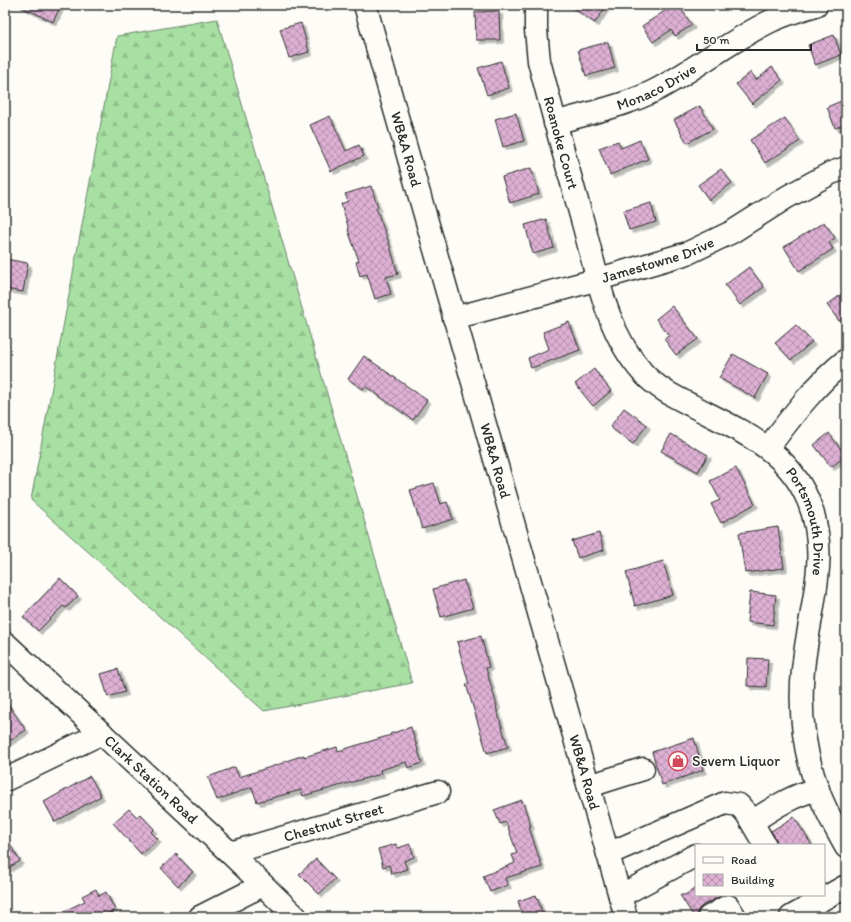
<svg xmlns="http://www.w3.org/2000/svg" width="851" height="922" viewBox="0 0 851 922" font-family="Itim,sans-serif">
<defs>
<pattern id="forest-firs" width="22" height="20" patternUnits="userSpaceOnUse"><rect width="22" height="20" fill="#a8e0a4"/><path d="M5 1l3.5 6h-7zM16 11l3.5 6h-7z" fill="#91c08d"/></pattern>
<pattern id="building-cross-hatch" width="8" height="8" patternUnits="userSpaceOnUse"><rect width="8" height="8" fill="#ddb0d4"/><path d="M0 0l8 8M0 8l8-8" fill="none" stroke="#b38fac"/></pattern>
<filter id="shadow"><feDropShadow dx="3.5" dy="3.5" stdDeviation="0" flood-color="#0004"/></filter>
</defs>
<rect width="100%" height="100%" fill="#fdfcf7"/>
<filter id="ink" filterUnits="userSpaceOnUse"><feTurbulence type="fractalNoise" baseFrequency=".025" numOctaves="2"/><feDisplacementMap in="SourceGraphic" scale="8" xChannelSelector="R" yChannelSelector="G"/><feConvolveMatrix kernelMatrix="1 2 1 2 8 2 1 2 1" color-interpolation-filters="sRGB"/></filter>
<g filter="url(#ink)">
<polygon fill="url(#forest-firs)" stroke="#6a8668" points="217,19 412,683 264,711 31,500 117,36"/>
<g fill="url(#building-cross-hatch)" stroke="#2b2b2b" filter="url(#shadow)">
<polygon points="18,5 61,5 53,22"/>
<polygon points="569,5 607,5 595,23"/>
<polygon points="674,5 678,5 692,25 675,36 671,30 653,42 642,26"/>
<polygon points="499,11 500,40 476,40 475,12"/>
<polygon points="301,23 309,52 289,58 280,29"/>
<polygon points="834,35 841,55 815,65 808,45"/>
<polygon points="608,42 615,68 586,76 578,50"/>
<polygon points="501,61 509,88 487,95 478,68"/>
<polygon points="772,67 782,80 752,104 736,84 751,72 756,80"/>
<polygon points="846,99 846,124 835,128 827,107"/>
<polygon points="700,106 713,129 687,143 674,120"/>
<polygon points="516,113 524,141 503,147 495,119"/>
<polygon points="330,116 346,151 359,145 364,156 331,171 310,125"/>
<polygon points="785,118 800,141 765,163 750,140"/>
<polygon points="640,140 648,159 610,175 599,148 618,141 621,148"/>
<polygon points="531,168 539,194 510,203 502,177"/>
<polygon points="721,169 732,183 709,200 698,185"/>
<polygon points="371,186 378,207 376,208 390,246 398,274 386,277 391,294 375,299 367,274 360,276 356,262 359,261 348,230 349,229 341,204 348,201 345,194"/>
<polygon points="651,203 656,222 629,230 623,211"/>
<polygon points="546,219 554,248 533,254 525,225"/>
<polygon points="824,222 835,238 829,242 833,249 799,271 784,247"/>
<polygon points="5,259 28,263 23,292 5,289"/>
<polygon points="749,267 764,287 740,305 725,285"/>
<polygon points="846,291 846,315 839,321 827,305"/>
<polygon points="672,306 698,339 676,355 664,339 669,336 656,319"/>
<polygon points="569,322 580,350 531,368 528,358 549,349 543,332"/>
<polygon points="796,325 812,342 791,360 775,343"/>
<polygon points="733,354 768,374 755,398 719,378"/>
<polygon points="364,356 427,400 413,420 365,386 363,389 348,379"/>
<polygon points="594,369 611,391 593,406 575,384"/>
<polygon points="624,408 647,425 633,444 610,427"/>
<polygon points="829,433 846,456 831,467 814,445"/>
<polygon points="671,434 708,455 698,472 661,451"/>
<polygon points="736,468 755,504 721,523 711,504 720,500 710,481"/>
<polygon points="434,483 441,504 447,502 453,519 422,529 410,490"/>
<polygon points="778,527 784,568 745,573 739,533"/>
<polygon points="599,533 604,550 578,558 572,541"/>
<polygon points="663,561 673,595 635,606 626,572"/>
<polygon points="60,578 78,596 66,608 63,606 38,631 23,617"/>
<polygon points="464,580 473,608 441,617 433,589"/>
<polygon points="750,592 776,595 773,625 747,622"/>
<polygon points="481,636 489,667 486,668 497,706 496,707 508,747 487,753 466,684 469,684 457,642"/>
<polygon points="748,658 768,659 766,687 747,686"/>
<polygon points="118,669 125,692 108,697 101,674"/>
<polygon points="5,700 26,730 5,744"/>
<polygon points="411,727 422,763 408,768 406,762 380,770 381,774 303,796 301,790 257,802 252,787 217,800 208,777 235,767 239,777 283,763 283,762 304,755 304,757 337,747 338,751 391,735 390,734"/>
<polygon points="694,738 703,770 662,785 652,752"/>
<polygon points="90,776 101,796 55,822 44,802"/>
<polygon points="522,800 531,826 529,827 542,867 505,878 508,885 490,892 483,876 515,863 512,855 517,853 506,822 500,824 494,810"/>
<polygon points="129,809 137,817 140,814 154,829 151,832 158,839 141,854 113,823"/>
<polygon points="794,817 812,845 777,845 776,839 771,831"/>
<polygon points="5,837 20,861 5,870"/>
<polygon points="396,844 398,848 410,844 414,857 404,861 407,869 392,874 389,865 383,867 378,849"/>
<polygon points="176,854 193,872 178,886 161,868"/>
<polygon points="316,859 335,879 319,894 299,874"/>
<polygon points="696,888 696,895 722,895 702,906 698,910 696,917 694,917 680,895 685,895"/>
<polygon points="96,889 99,896 106,892 115,910 101,917 52,917 85,901 82,896"/>
<polygon points="536,895 544,917 523,917 518,901"/>
</g>
<g fill="none" stroke-linecap="round" stroke-linejoin="round">
<g stroke="#2b2b2b" stroke-width="25">
<g id="minor">
<path id="s1" d="M365,5L626,917"/>
<path id="s2" d="M536,5V30L539,61C553,115 568,169 583,223C597,274 606,332 643,373C657,388 673,396 691,405C738,430 786,448 808,500C832,556 808,613 803,670C799,711 804,752 818,790C825,810 836,829 846,847"/>
<path id="s3" d="M555,123C588,113 625,106 656,90C696,69 732,39 773,20C787,14 802,9 816,5"/>
<path id="s4" d="M454,318L599,279L688,253L732,232L787,197L831,173L846,168"/>
<path d="M768,448C792,416 815,385 846,360"/>
<path id="s5" d="M5,643L230,853L296,917"/>
<polyline points="5,780 102,733"/>
<polyline points="589,786 643,769"/>
<path d="M752,822C773,808 793,795 818,789"/>
<path id="s6" d="M230,853L438,792"/>
<polyline points="608,854 725,803 739,805 747,814 765,845"/>
<polyline points="620,896 696,855"/>
<polyline points="200,917 263,885"/>
<polyline points="709,917 728,906 735,917"/>
<polyline points="791,917 846,886"/>
</g>
</g>
<use href="#minor" stroke="#fdfcf7" stroke-width="22"/>
</g>
</g>
<defs>
<g id="shop-ring" transform="scale(1)"><circle r="9.5" fill="#fdfcf7" stroke="#d1495b" stroke-width="1.5"/><path d="M-5-2.5h2.3a2.7 3.5 0 0 1 5.4 0H5L5.5 6h-11ZM-1.5-2.5h3a1.5 2.3 0 0 0-3 0Z" fill="#d1495b"/></g>
</defs>
<g fill-rule="evenodd">
<use href="#shop-ring" x="678" y="761"/>
</g>
<g text-anchor="middle" stroke-width="3" stroke-linejoin="round" paint-order="stroke">
<g font-size="15" fill="#2b2b2b" stroke="#fdfcf7">
<text dy="5" stroke="none"><textPath href="#s3" startOffset="108">Monaco Drive</textPath></text>
<text dy="5" stroke="none"><textPath href="#s2" startOffset="141">Roanoke Court</textPath></text>
<text dy="5" stroke="none"><textPath href="#s1" startOffset="150">WB&amp;A Road</textPath></text>
<text dy="5" stroke="none"><textPath href="#s4" startOffset="212">Jamestowne Drive</textPath></text>
<text dy="5" stroke="none"><textPath href="#s1" startOffset="474">WB&amp;A Road</textPath></text>
<text dy="5" stroke="none"><textPath href="#s2" startOffset="620">Portsmouth Drive</textPath></text>
<text dy="5" stroke="none"><textPath href="#s1" startOffset="798">WB&amp;A Road</textPath></text>
<text dy="5" stroke="none"><textPath href="#s5" startOffset="200">Clark Station Road</textPath></text>
<text dy="5" stroke="none"><textPath href="#s6" startOffset="108">Chestnut Street</textPath></text>
</g>
<g font-size="15" fill="#2b2b2b" stroke="#fdfcf7" text-anchor="start">
<text x="692" y="766">Severn Liquor</text>
</g>
</g>
<rect width="851" height="922" fill="none" stroke="#fdfcf7" stroke-width="20"/>
<rect x="10" y="10" width="831" height="902" fill="none" stroke="#2b2b2b" stroke-width="1.5" filter="url(#ink)"/>
<rect x="695" y="844" width="130" height="52" fill="#fdfcf7" stroke="#a9a8a5"/>
<rect x="703" y="857" width="20" height="6" fill="#fdfcf7" stroke="#a9a8a5"/>
<text x="731" y="864" font-size="12" fill="#2b2b2b">Road</text>
<rect x="703" y="874" width="20" height="12" fill="url(#building-cross-hatch)" stroke="#a9a8a5"/>
<text x="731" y="884" font-size="12" fill="#2b2b2b">Building</text>
<path d="M697 44v6h114v-6" fill="none" stroke="#2b2b2b" stroke-width="2"/>
<text x="703" y="44" font-size="12" fill="#2b2b2b" stroke="#fdfcf7" stroke-width="3" paint-order="stroke">50 m</text>
</svg>
